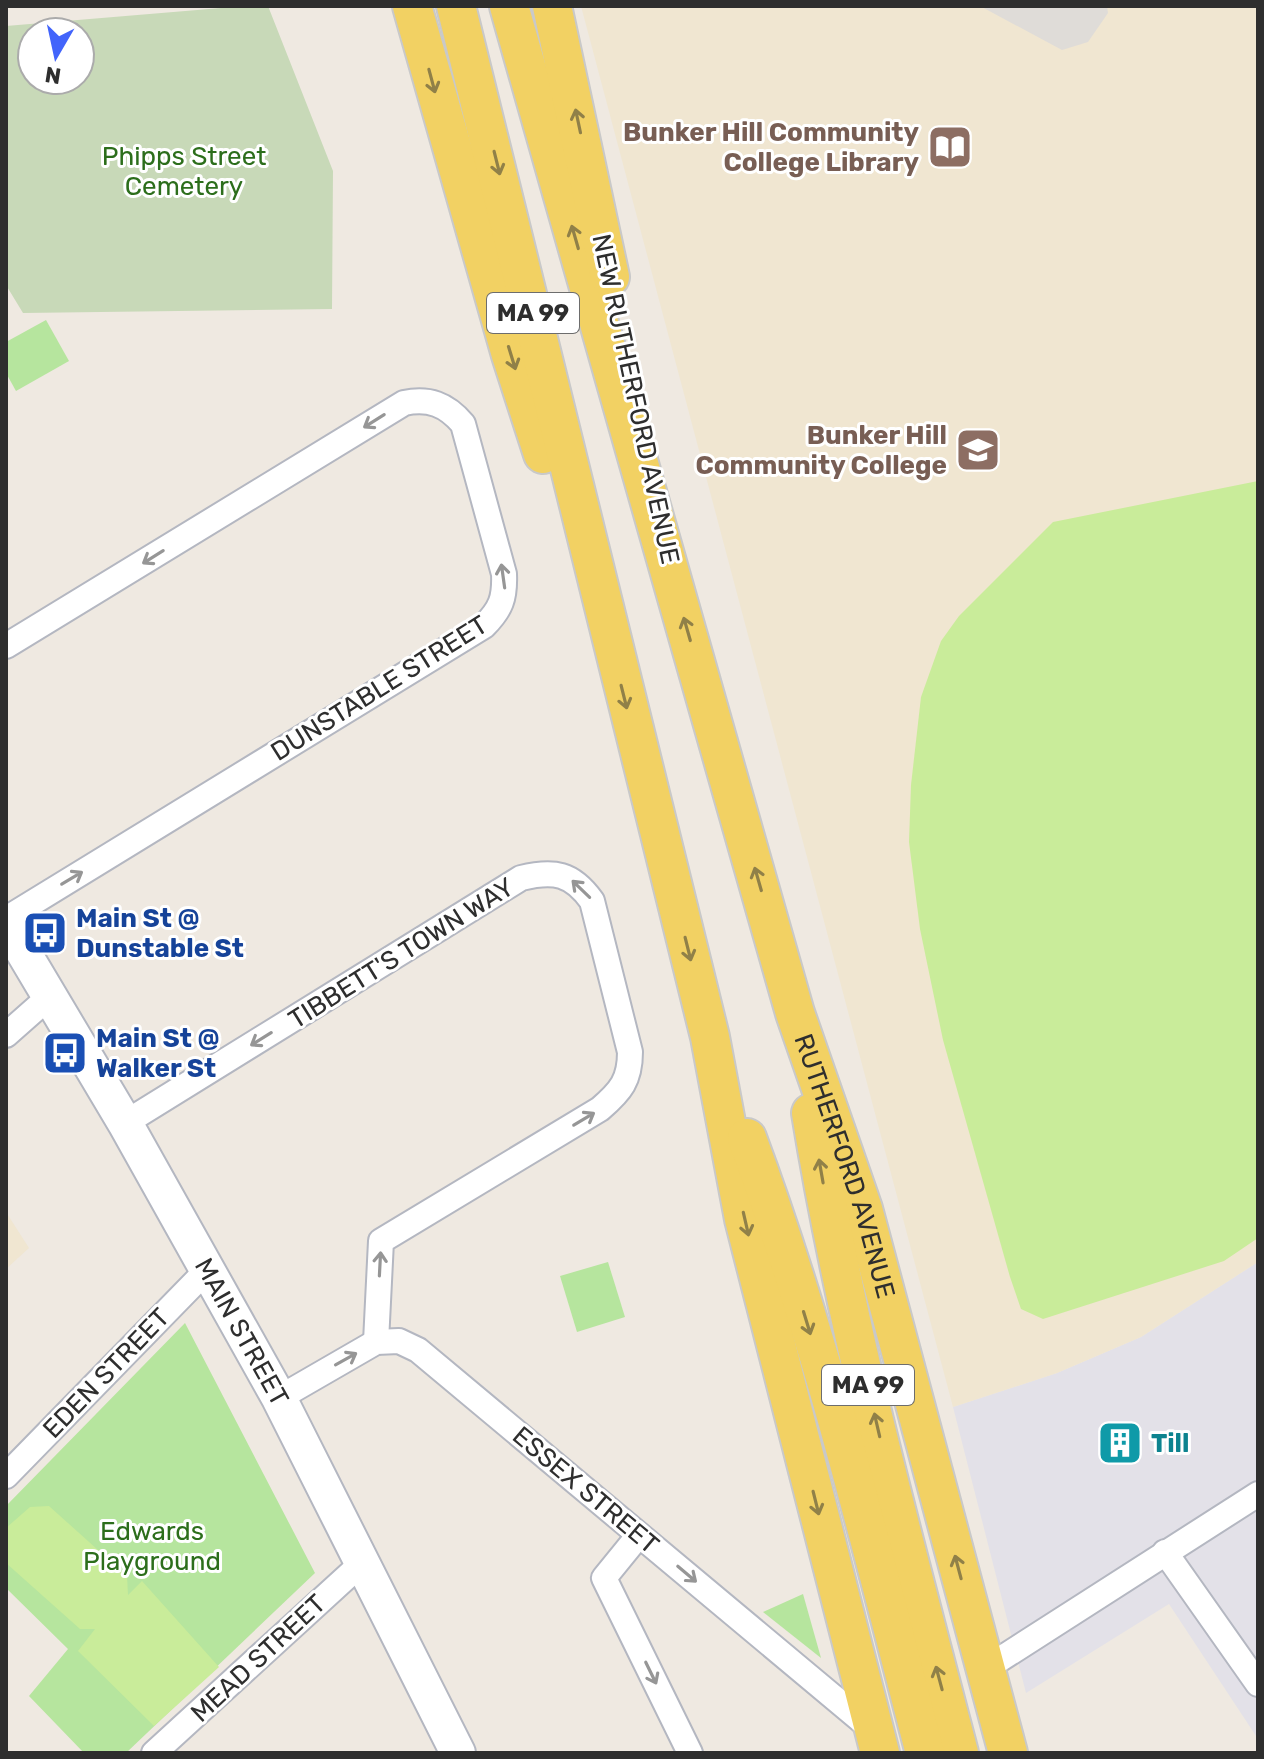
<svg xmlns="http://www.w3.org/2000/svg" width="1264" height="1759" viewBox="0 0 1264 1759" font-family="Rubik,sans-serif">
<rect width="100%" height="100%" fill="#efe9e1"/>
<polygon fill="#e3e1e8" points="1258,1262 1258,1739 1169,1604 1026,1693 953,1407 1057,1373 1141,1337"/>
<g fill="#f0e6d1">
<polygon points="581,6 1258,6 1258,1262 1141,1337 1057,1373 953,1407"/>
<polygon points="6,1212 29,1248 6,1269"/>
</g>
<g fill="#b6e59e">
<polygon points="46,320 69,361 16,391 6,373 6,342"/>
<polygon points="608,1262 625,1317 577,1332 560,1276"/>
<polygon points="185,1323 315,1573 126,1753 84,1753 29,1696 68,1649 6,1588 6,1506"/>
<polygon points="803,1594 821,1658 763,1612"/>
</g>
<path fill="#c8d9b8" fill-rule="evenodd" d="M245,6H268L333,171L332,309L23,313L6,285V26ZM32,32H80V80H32Z"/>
<g fill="#c9ec9a">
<polygon points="1258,481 1258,1238 1224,1261 1043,1319 1021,1309 1010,1277 943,1040 920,929 909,842 911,785 921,697 941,641 959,616 1053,522"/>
<polygon points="49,1506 127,1576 128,1595 142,1581 219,1667 154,1726 78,1651 95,1629 80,1629 6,1563 6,1528 30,1507"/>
</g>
<polygon fill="#dfdcd8" points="980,6 1107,6 1108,13 1088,42 1062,50"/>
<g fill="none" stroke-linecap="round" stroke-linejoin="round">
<g stroke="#b4b7c1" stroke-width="28">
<g id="minor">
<path d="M6,646L404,403C429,398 446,404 463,424L504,574C505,598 501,609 484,626L6,919"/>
<polyline points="6,1035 49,997"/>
<path d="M125,1123L521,878C554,870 572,873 592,901L630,1052C630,1080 621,1091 600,1109L381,1241L376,1342"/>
<polyline points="279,1398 376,1342 399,1341 418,1350 874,1731"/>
<polyline points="6,1476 207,1270"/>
<polyline points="639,1535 604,1578 690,1753"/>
<polyline points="1165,1552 1258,1684"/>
<polyline points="985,1669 1258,1494"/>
<polyline points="154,1753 362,1563"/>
</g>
</g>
<g stroke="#b4b7c1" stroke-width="38">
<g id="secondary">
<path id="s1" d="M6,923L125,1123L279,1398L458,1753"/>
</g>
</g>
<g stroke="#c9c9c9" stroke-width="42">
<g id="primary">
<polyline points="412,6 511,355 543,454"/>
<polyline points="456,6 710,1037 744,1219 880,1753"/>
<path id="s2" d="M509,6L795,1013L863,1209L1008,1753"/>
<polyline points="552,6 610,277"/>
<path d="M811,1113C846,1329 904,1542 959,1753"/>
<path d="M747,1138C821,1337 871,1547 925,1753"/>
</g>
</g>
<use href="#minor" stroke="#fff" stroke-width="24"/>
<use href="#secondary" stroke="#fff" stroke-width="34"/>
<use href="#primary" stroke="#f2d163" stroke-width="38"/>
</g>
<defs><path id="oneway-shaft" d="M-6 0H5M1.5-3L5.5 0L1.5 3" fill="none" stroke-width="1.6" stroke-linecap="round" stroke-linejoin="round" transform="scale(2)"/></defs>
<g stroke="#908048">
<use href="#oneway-shaft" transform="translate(432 81) rotate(75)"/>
<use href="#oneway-shaft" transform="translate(578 121) rotate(-102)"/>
<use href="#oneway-shaft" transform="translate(497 163) rotate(76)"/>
<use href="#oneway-shaft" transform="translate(575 237) rotate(-106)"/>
<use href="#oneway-shaft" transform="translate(512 358) rotate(73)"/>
<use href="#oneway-shaft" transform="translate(687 629) rotate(-106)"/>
<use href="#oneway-shaft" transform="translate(624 697) rotate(76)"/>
<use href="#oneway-shaft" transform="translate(758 879) rotate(-106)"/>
<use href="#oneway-shaft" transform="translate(688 949) rotate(76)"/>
<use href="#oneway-shaft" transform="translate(821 1171) rotate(-100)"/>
<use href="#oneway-shaft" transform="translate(746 1224) rotate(77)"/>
<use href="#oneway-shaft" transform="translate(807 1323) rotate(73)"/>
<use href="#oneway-shaft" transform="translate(877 1425) rotate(-103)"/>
<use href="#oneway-shaft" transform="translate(816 1503) rotate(76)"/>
<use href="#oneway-shaft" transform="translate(958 1567) rotate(-105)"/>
<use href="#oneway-shaft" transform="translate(939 1678) rotate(-105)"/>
</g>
<g stroke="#969696">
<use href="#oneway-shaft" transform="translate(374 421) rotate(148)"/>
<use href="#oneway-shaft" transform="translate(153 557) rotate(148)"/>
<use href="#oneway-shaft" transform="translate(503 576) rotate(-98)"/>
<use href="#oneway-shaft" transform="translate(72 878) rotate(-31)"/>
<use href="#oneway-shaft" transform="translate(581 889) rotate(-136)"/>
<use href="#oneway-shaft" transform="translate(261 1039) rotate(148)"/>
<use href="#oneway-shaft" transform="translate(584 1119) rotate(-31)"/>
<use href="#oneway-shaft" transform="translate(380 1264) rotate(-87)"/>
<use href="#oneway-shaft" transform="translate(346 1359) rotate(-29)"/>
<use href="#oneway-shaft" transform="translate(687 1574) rotate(40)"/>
<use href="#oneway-shaft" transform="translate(651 1673) rotate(64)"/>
</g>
<defs>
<g id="library-square" transform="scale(2.3)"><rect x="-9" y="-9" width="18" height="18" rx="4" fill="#8d6e63" stroke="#fff"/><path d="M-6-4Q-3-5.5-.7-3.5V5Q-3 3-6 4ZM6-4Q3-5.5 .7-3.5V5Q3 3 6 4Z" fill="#fff"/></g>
<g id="university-square" transform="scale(2.3)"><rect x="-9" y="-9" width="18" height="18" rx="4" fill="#8d6e63" stroke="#fff"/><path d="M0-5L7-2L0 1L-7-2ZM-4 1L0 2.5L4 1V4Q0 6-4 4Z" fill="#fff"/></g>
<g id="bus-square" transform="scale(2.3)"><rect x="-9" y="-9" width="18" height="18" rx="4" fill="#1a4fb4" stroke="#fff"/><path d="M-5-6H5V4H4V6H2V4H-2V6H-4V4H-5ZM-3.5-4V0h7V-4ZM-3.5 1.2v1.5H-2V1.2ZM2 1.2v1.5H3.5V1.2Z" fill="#fff"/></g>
<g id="building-square" transform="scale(2.3)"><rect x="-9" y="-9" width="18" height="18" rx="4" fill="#0f9aa8" stroke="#fff"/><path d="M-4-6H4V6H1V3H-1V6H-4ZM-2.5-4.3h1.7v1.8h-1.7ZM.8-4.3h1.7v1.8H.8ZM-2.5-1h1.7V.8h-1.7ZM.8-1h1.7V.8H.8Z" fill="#fff"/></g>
</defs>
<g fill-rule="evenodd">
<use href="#library-square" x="950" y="147"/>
<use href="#university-square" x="978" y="450"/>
<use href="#bus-square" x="45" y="933"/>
<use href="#bus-square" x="65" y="1053"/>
<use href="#building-square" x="1120" y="1443"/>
</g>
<g text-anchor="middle" stroke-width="6" stroke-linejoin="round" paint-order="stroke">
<g fill="#fff" stroke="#6d6d6d" stroke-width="2">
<rect x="487" y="293" width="92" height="40" rx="6"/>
<rect x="822" y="1365" width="92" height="40" rx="6"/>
</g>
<g font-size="24" font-weight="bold" fill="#2e2e2e">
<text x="533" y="321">MA 99</text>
<text x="868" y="1393">MA 99</text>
</g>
<g font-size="26" font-weight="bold" fill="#785e54" stroke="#fff" text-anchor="end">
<text x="919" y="141">Bunker Hill Community<tspan x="919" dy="30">College Library</tspan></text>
<text x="947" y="444">Bunker Hill<tspan x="947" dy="30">Community College</tspan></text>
</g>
<g font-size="26" fill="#2c6e1b" stroke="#fff">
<text x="184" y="165">Phipps Street<tspan x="184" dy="30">Cemetery</tspan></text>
<text x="152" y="1540">Edwards<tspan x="152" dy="30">Playground</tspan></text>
</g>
<g font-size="26" fill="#2e2e2e" stroke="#fff">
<text transform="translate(636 399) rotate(78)" y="9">NEW RUTHERFORD AVENUE</text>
<text transform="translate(379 688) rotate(-32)" y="9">DUNSTABLE STREET</text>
<text transform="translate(401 953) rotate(-32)" y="9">TIBBETT'S TOWN WAY</text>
<text dy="9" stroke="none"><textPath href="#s2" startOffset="1208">RUTHERFORD AVENUE</textPath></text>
<text dy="9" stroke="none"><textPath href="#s1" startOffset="472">MAIN STREET</textPath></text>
<text transform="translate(106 1373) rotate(-46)" y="9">EDEN STREET</text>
<text transform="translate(586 1490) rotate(40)" y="9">ESSEX STREET</text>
<text transform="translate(258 1658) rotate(-43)" y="9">MEAD STREET</text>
</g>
<g font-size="26" font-weight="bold" fill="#164399" stroke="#fff" text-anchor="start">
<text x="76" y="927">Main St @<tspan x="76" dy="30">Dunstable St</tspan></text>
<text x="96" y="1047">Main St @<tspan x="96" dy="30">Walker St</tspan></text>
</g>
<g font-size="26" font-weight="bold" fill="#0d838f" stroke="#fff" text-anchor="start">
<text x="1151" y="1452">Till</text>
</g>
</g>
<rect width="1264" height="1759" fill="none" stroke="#2e2e2e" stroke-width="16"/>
<g transform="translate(56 56) rotate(189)"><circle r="38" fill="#ffffff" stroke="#ababab" stroke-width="2"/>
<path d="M0-6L14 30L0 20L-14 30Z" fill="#4264fb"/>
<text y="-12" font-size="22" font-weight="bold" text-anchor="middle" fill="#2e2e2e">N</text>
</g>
</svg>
